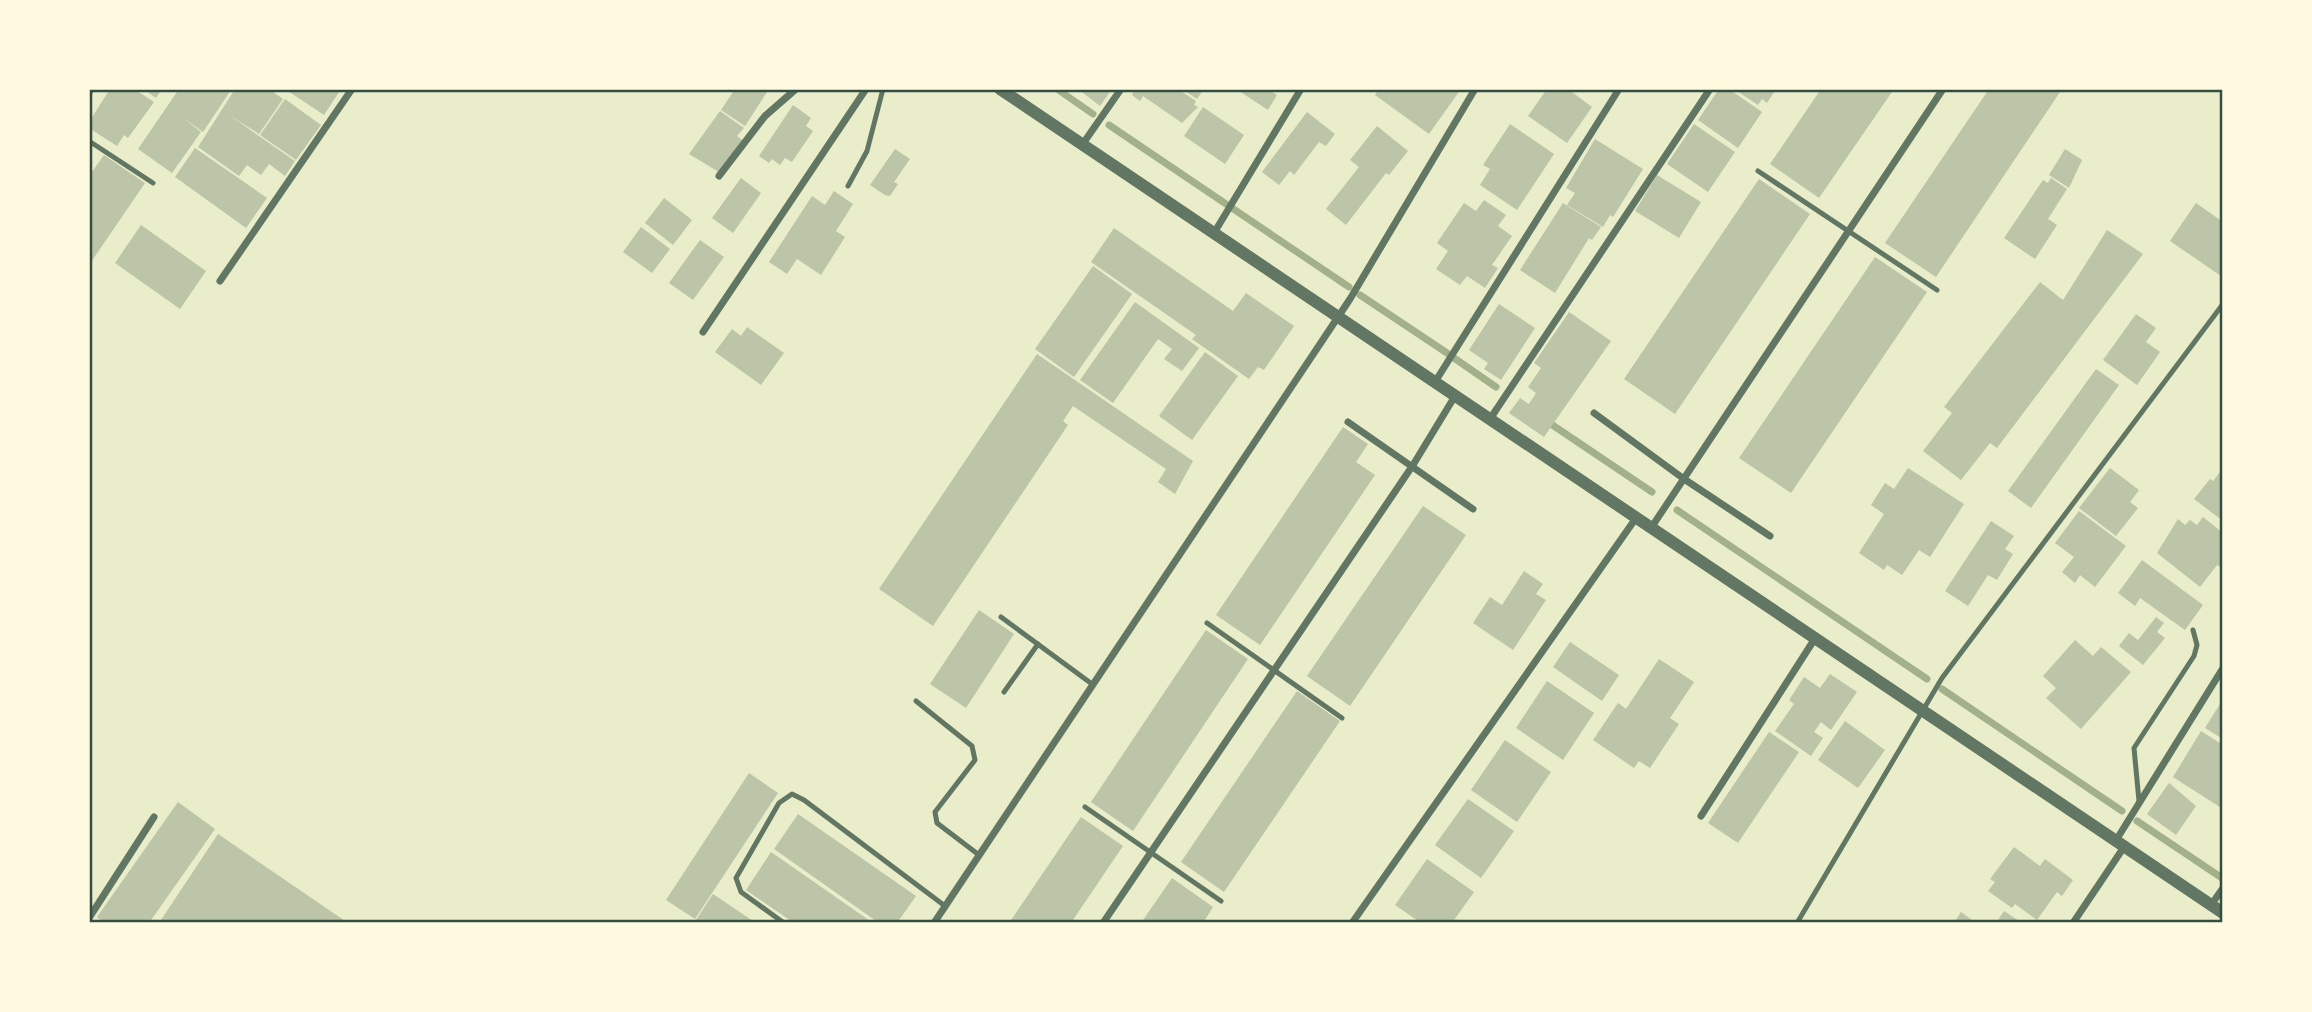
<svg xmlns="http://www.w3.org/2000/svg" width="2312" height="1012" viewBox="0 0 2312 1012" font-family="'Noto Sans',sans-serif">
<rect width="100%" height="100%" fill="#e9edc9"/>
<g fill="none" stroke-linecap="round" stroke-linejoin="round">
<g stroke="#a3b18a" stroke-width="7">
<polyline points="1057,89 1093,114"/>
<polyline points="1109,125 1349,287"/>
<polyline points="1360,295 1447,353"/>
<polyline points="1454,358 1496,387"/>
<polyline points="1545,420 1652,492"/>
<polyline points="1677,510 1927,679"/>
<polyline points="1942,689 2122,811"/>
<polyline points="2137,821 2222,878"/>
</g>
</g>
<g fill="#bcc5a7">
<polygon points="110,89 134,89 154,102 128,138 124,135 117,146 89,128 89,122"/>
<polygon points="143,89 162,89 156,98"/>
<polygon points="179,89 231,90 203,132 182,117 201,132 172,173 138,149"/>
<polygon points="235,89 269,89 283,99 259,134 229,115 295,161 285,176 269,164 261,175 247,165 239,176 198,147"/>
<polygon points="285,89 341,89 324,115"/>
<polygon points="735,89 767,92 745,126 721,110"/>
<polygon points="1078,89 1112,89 1100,106"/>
<polygon points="1135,89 1178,89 1196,101 1194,105 1198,107 1182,123 1143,96 1140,101 1132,95"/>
<polygon points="1182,89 1204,89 1197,99"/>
<polygon points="1236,89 1267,89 1277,95 1268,110"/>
<polygon points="1379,89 1461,89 1429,134 1375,95"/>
<polygon points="1547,89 1568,89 1592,107 1567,143 1528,116"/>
<polygon points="1719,89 1729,89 1762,112 1738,148 1698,120"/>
<polygon points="1734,89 1776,89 1767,103 1762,99 1758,105"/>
<polygon points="1821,89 1894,89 1819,198 1770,164"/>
<polygon points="1989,89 2062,89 1936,277 1885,243"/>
<polygon points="285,99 321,125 296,160 260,135"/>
<polygon points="793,105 811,118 806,126 813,131 792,162 785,158 780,165 772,159 769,163 759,156"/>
<polygon points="1203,107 1244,135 1225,164 1184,136"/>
<polygon points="720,111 744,128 737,136 745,142 722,174 689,154"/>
<polygon points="1307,112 1335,134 1326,146 1319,142 1294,175 1290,171 1279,185 1262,172"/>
<polygon points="1510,124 1554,154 1517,210 1480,185 1490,169 1483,165"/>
<polygon points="1694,124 1735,152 1708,192 1667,164"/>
<polygon points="1377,126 1408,151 1389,175 1386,173 1346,225 1326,209 1359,167 1350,160"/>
<polygon points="1595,139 1643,169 1613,217 1610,215 1603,227 1567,205 1575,193 1566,188"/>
<polygon points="195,148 267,198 246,228 175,177"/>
<polygon points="895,149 910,159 894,182 898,184 890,196 885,195 870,185"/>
<polygon points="2065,149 2082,160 2069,188 2049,175"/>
<polygon points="104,155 145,183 89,265 89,176"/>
<polygon points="1657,175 1701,202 1679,238 1635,211"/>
<polygon points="741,178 761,193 733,233 712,218"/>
<polygon points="2051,178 2067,189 2048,219 2057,225 2035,259 2004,238 2043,180 2048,183"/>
<polygon points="1759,179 1810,214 1675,414 1624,379"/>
<polygon points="834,191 853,204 836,231 845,237 821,275 797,259 787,274 769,262 812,196 825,205"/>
<polygon points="664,198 692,220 673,245 645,223"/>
<polygon points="1484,200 1506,215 1498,226 1512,236 1492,265 1498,268 1485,288 1467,276 1460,285 1436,269 1448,251 1437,243 1464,203 1476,211"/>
<polygon points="1563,203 1601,227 1592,240 1589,238 1555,293 1520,270"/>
<polygon points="2196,203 2223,222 2221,276 2170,241"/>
<polygon points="141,225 206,271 180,309 115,263"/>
<polygon points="641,227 670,249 652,273 623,252"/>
<polygon points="1114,228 1233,311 1246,293 1294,326 1264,370 1258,367 1249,379 1192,339 1196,335 1091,262"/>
<polygon points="2107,230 2143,254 1997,448 1990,443 1961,480 1923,451 1952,413 1944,407 2040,282 2063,300"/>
<polygon points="700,240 724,257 693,300 669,283"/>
<polygon points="1875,257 1927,292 1791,493 1739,458"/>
<polygon points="1093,266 1132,294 1074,377 1035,349"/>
<polygon points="1135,302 1199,348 1182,371 1164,359 1172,349 1158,339 1113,403 1080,380"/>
<polygon points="1499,304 1535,328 1501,380 1484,369 1488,363 1469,350"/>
<polygon points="1569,312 1611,341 1544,437 1509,413 1520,398 1529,404 1536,393 1528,387 1541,368 1534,363"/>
<polygon points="2136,314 2156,328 2146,342 2160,352 2137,385 2103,360"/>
<polygon points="747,327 784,353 761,385 715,352 732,329 741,336"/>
<polygon points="1205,352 1238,376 1192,440 1159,416"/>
<polygon points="1037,354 1193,461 1175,494 1158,482 1166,469 1073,406 1063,421 1068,425 933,626 879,589"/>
<polygon points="2096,369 2119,385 2031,508 2008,491"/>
<polygon points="1343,427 1368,444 1356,462 1375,475 1260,645 1216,615"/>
<polygon points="1908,468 1964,504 1930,557 1919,550 1902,575 1887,565 1884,570 1859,553 1884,514 1871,505 1885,483 1894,489"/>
<polygon points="2110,468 2139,490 2130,502 2138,508 2116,536 2079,508"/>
<polygon points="2223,468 2223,521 2194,499 2210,479 2213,481"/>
<polygon points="1423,506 1466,535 1350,706 1307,676"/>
<polygon points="2079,511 2126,546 2095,587 2080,575 2075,583 2062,572 2074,557 2055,543"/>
<polygon points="2203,517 2223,533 2223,569 2217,565 2200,587 2157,553 2178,519 2185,525 2190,520 2197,525"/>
<polygon points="1991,521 2014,536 2005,549 2013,554 1997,580 1988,575 1968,606 1945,591"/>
<polygon points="2142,560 2203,605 2185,630 2140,598 2135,606 2118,593"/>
<polygon points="1524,571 1543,584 1536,594 1546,600 1513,650 1473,623 1490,597 1502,605"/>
<polygon points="979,610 1014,634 966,708 930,684"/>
<polygon points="2156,617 2164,623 2157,632 2165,638 2143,665 2119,646 2129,633 2138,640"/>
<polygon points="1206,630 1248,659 1133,831 1091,802"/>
<polygon points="2075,640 2093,656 2101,647 2131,672 2081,729 2046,698 2056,688 2043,676"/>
<polygon points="1570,642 1619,675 1602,701 1553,667"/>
<polygon points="1659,659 1694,682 1670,718 1679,724 1650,768 1639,761 1634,768 1593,740 1618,703 1626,709"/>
<polygon points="1830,674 1857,692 1831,730 1821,722 1814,732 1823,738 1811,756 1775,731 1794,704 1789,700 1804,677 1820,688"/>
<polygon points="1547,681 1594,713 1563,760 1516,728"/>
<polygon points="1297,691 1340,721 1224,892 1181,862"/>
<polygon points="2223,699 2223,739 2205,728"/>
<polygon points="1845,721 1885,750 1858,788 1818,760"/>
<polygon points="2201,731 2223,745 2223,809 2173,777"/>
<polygon points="1769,732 1799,752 1738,843 1708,823"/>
<polygon points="1505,740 1551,772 1517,822 1471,790"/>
<polygon points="749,773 778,793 695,919 666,900"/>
<polygon points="2169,783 2196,806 2176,835 2147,814"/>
<polygon points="1468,799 1514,831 1481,878 1435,845"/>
<polygon points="178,802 215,829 149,923 104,923 97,917"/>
<polygon points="798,814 916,896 897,923 879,923 774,849"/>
<polygon points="1081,817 1123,846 1077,914 1071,923 1009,923"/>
<polygon points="218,834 348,923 159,923"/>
<polygon points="2014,847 2040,866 2045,859 2073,880 2062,896 2057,892 2037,920 2015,904 2012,908 1988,891 1995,882 1990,879"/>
<polygon points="771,852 873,923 794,923 746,890"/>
<polygon points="1427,859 1474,892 1452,923 1421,923 1395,905"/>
<polygon points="1172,878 1213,907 1203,923 1141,923"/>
<polygon points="713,894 756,923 694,923"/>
<polygon points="2004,911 2022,923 1996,923"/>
<polygon points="1961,912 1976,923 1954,923"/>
</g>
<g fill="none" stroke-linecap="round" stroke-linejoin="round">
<g stroke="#617663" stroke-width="5">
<polyline points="89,141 153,183"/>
<polyline points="1758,171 1937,290"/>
<polyline points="848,186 867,151 883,89"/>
<polyline points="1001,617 1092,684"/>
<polyline points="1207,623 1342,718"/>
<polyline points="1004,692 1038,644"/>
<polyline points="916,701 972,746 975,760 935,812 937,823 979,855"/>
<polyline points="2139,801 2134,748 2194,656 2197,645 2193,630"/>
<polyline points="1085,807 1221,901"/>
<polyline points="784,923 741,892 736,878 779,803 792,794 804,800 945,906"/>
<polyline points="1797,923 1942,678 2223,304"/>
</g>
<g stroke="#617663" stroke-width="7">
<polyline points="89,92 91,89"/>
<polyline points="1082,145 1121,89"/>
<polyline points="719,176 765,116 796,89"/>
<polyline points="1214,233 1301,89"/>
<polyline points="220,281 352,89"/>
<polyline points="703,332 866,89"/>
<polyline points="1435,382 1619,89"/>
<polyline points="1594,413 1684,479 1770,536"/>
<polyline points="1490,419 1710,89"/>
<polyline points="1348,422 1473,509"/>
<polyline points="1651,528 1943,89"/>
<polyline points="1701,816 1814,640"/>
<polyline points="2115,842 2223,668"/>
<polyline points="2211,905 2223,888"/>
<polyline points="89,918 154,817"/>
<polyline points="934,923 1350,299 1475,89"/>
<polyline points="1103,923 1413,465 1455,396"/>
<polyline points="1352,923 1636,518"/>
<polyline points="2073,923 2124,847"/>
</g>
<polyline stroke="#617663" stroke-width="12" points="1000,89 2223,913"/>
</g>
<rect width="2312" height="1012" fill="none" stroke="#fefae0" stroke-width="182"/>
<rect x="91" y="91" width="2130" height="830" fill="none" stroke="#344e41" stroke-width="2.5"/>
</svg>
